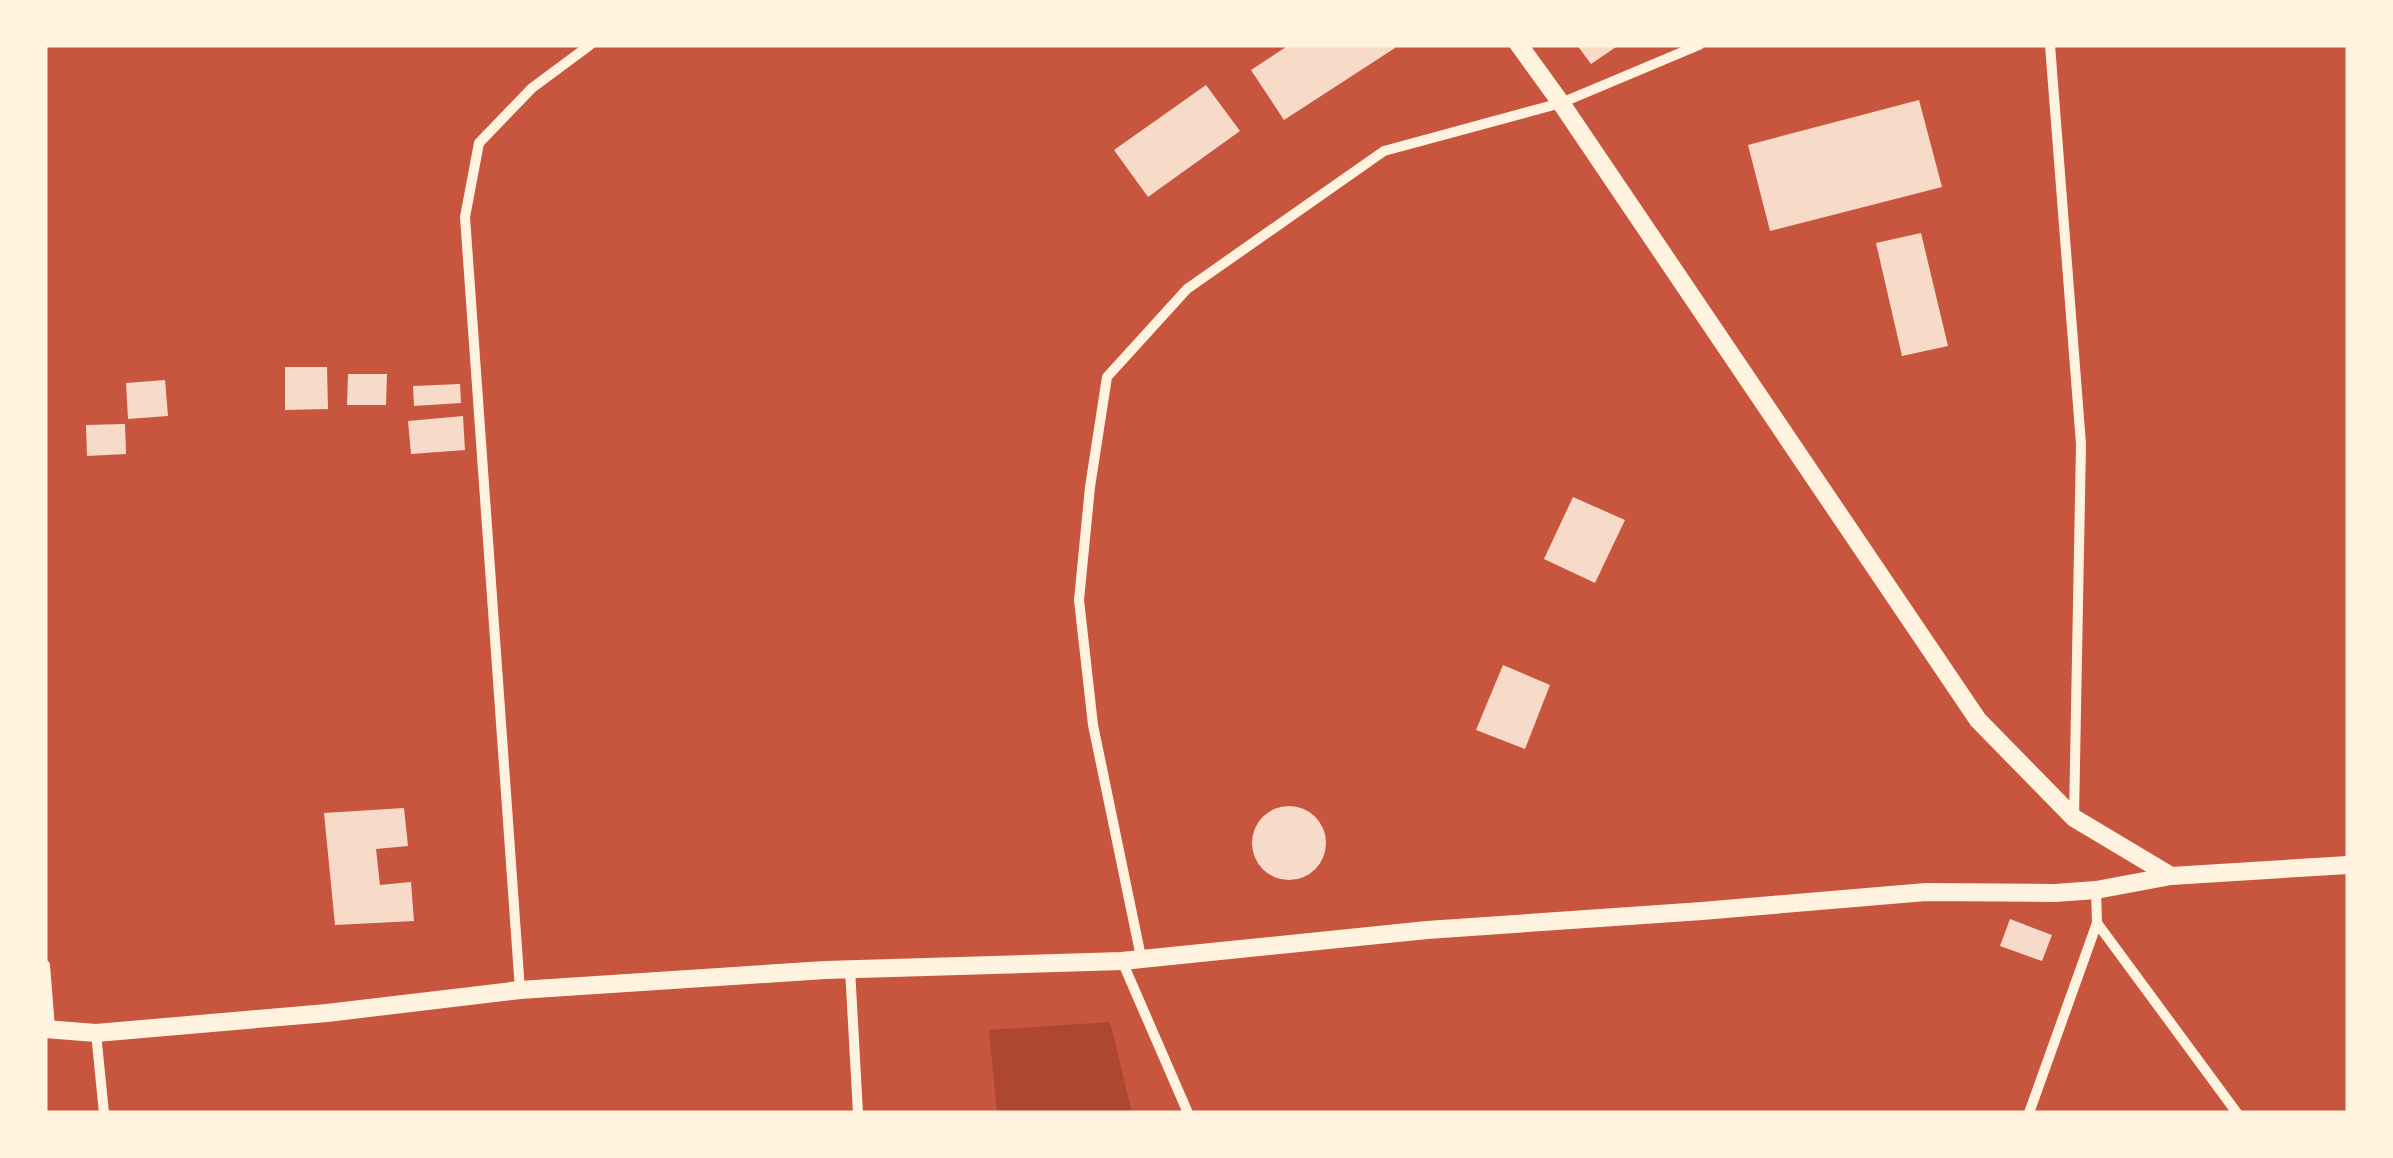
<svg xmlns="http://www.w3.org/2000/svg" width="2393" height="1158" viewBox="0 0 2393 1158" font-family="Ubuntu,sans-serif">
<rect width="100%" height="100%" fill="#c8553d"/>
<polygon fill="#ae4732" points="1110,1022 1132,1113 997,1113 989,1030"/>
<g fill="#f7dbc8">
<polygon points="1289,45 1393,45 1395,48 1284,120 1251,70"/>
<polygon points="1577,45 1619,45 1591,64"/>
<polygon points="1206,85 1240,131 1148,197 1114,150"/>
<polygon points="1919,100 1942,187 1770,231 1748,145"/>
<polygon points="1921,233 1948,346 1902,356 1876,243"/>
<polygon points="285,367 327,367 328,409 285,410"/>
<polygon points="348,374 387,374 386,405 347,405"/>
<polygon points="165,380 168,416 128,419 126,383"/>
<polygon points="460,384 461,403 414,406 413,386"/>
<polygon points="463,416 465,450 411,454 408,421"/>
<polygon points="125,424 126,454 87,456 86,425"/>
<polygon points="1573,497 1625,520 1595,583 1544,559"/>
<polygon points="1503,665 1550,685 1525,749 1476,730"/>
<circle cx="1289" cy="843" r="37"/>
<polygon points="404,808 408,846 376,849 380,885 411,882 414,921 335,925 324,813"/>
<polygon points="2010,919 2052,935 2042,961 2000,946"/>
</g>
<g fill="none" stroke-linecap="round" stroke-linejoin="round">
<g stroke="#fff3e0" stroke-width="10">
<polyline points="2050,45 2081,444 2074,817"/>
<polyline points="2097,923 2237,1113"/>
<polyline points="1141,957 1093,725 1079,600 1090,487 1107,377 1187,289 1384,151 1561,103 1699,45"/>
<polyline points="1122,961 1188,1113"/>
<polyline points="45,965 50,1028"/>
<polyline points="850,969 858,1113"/>
<polyline points="520,990 465,217 479,143 532,88 590,45"/>
<polyline points="96,1033 104,1113"/>
<polyline points="2029,1113 2097,923 2096,890"/>
</g>
<g stroke="#fff3e0" stroke-width="18">
<polyline points="1519,45 1561,103 1978,720 2074,818 2171,876"/>
<polyline points="45,1029 96,1033 327,1013 520,990 825,970 1122,961 1427,930 1702,911 1926,892 2055,893 2096,890 2171,876 2348,865"/>
</g>
</g>
<rect width="2393" height="1158" fill="none" stroke="#fff3e0" stroke-width="95"/>
</svg>
